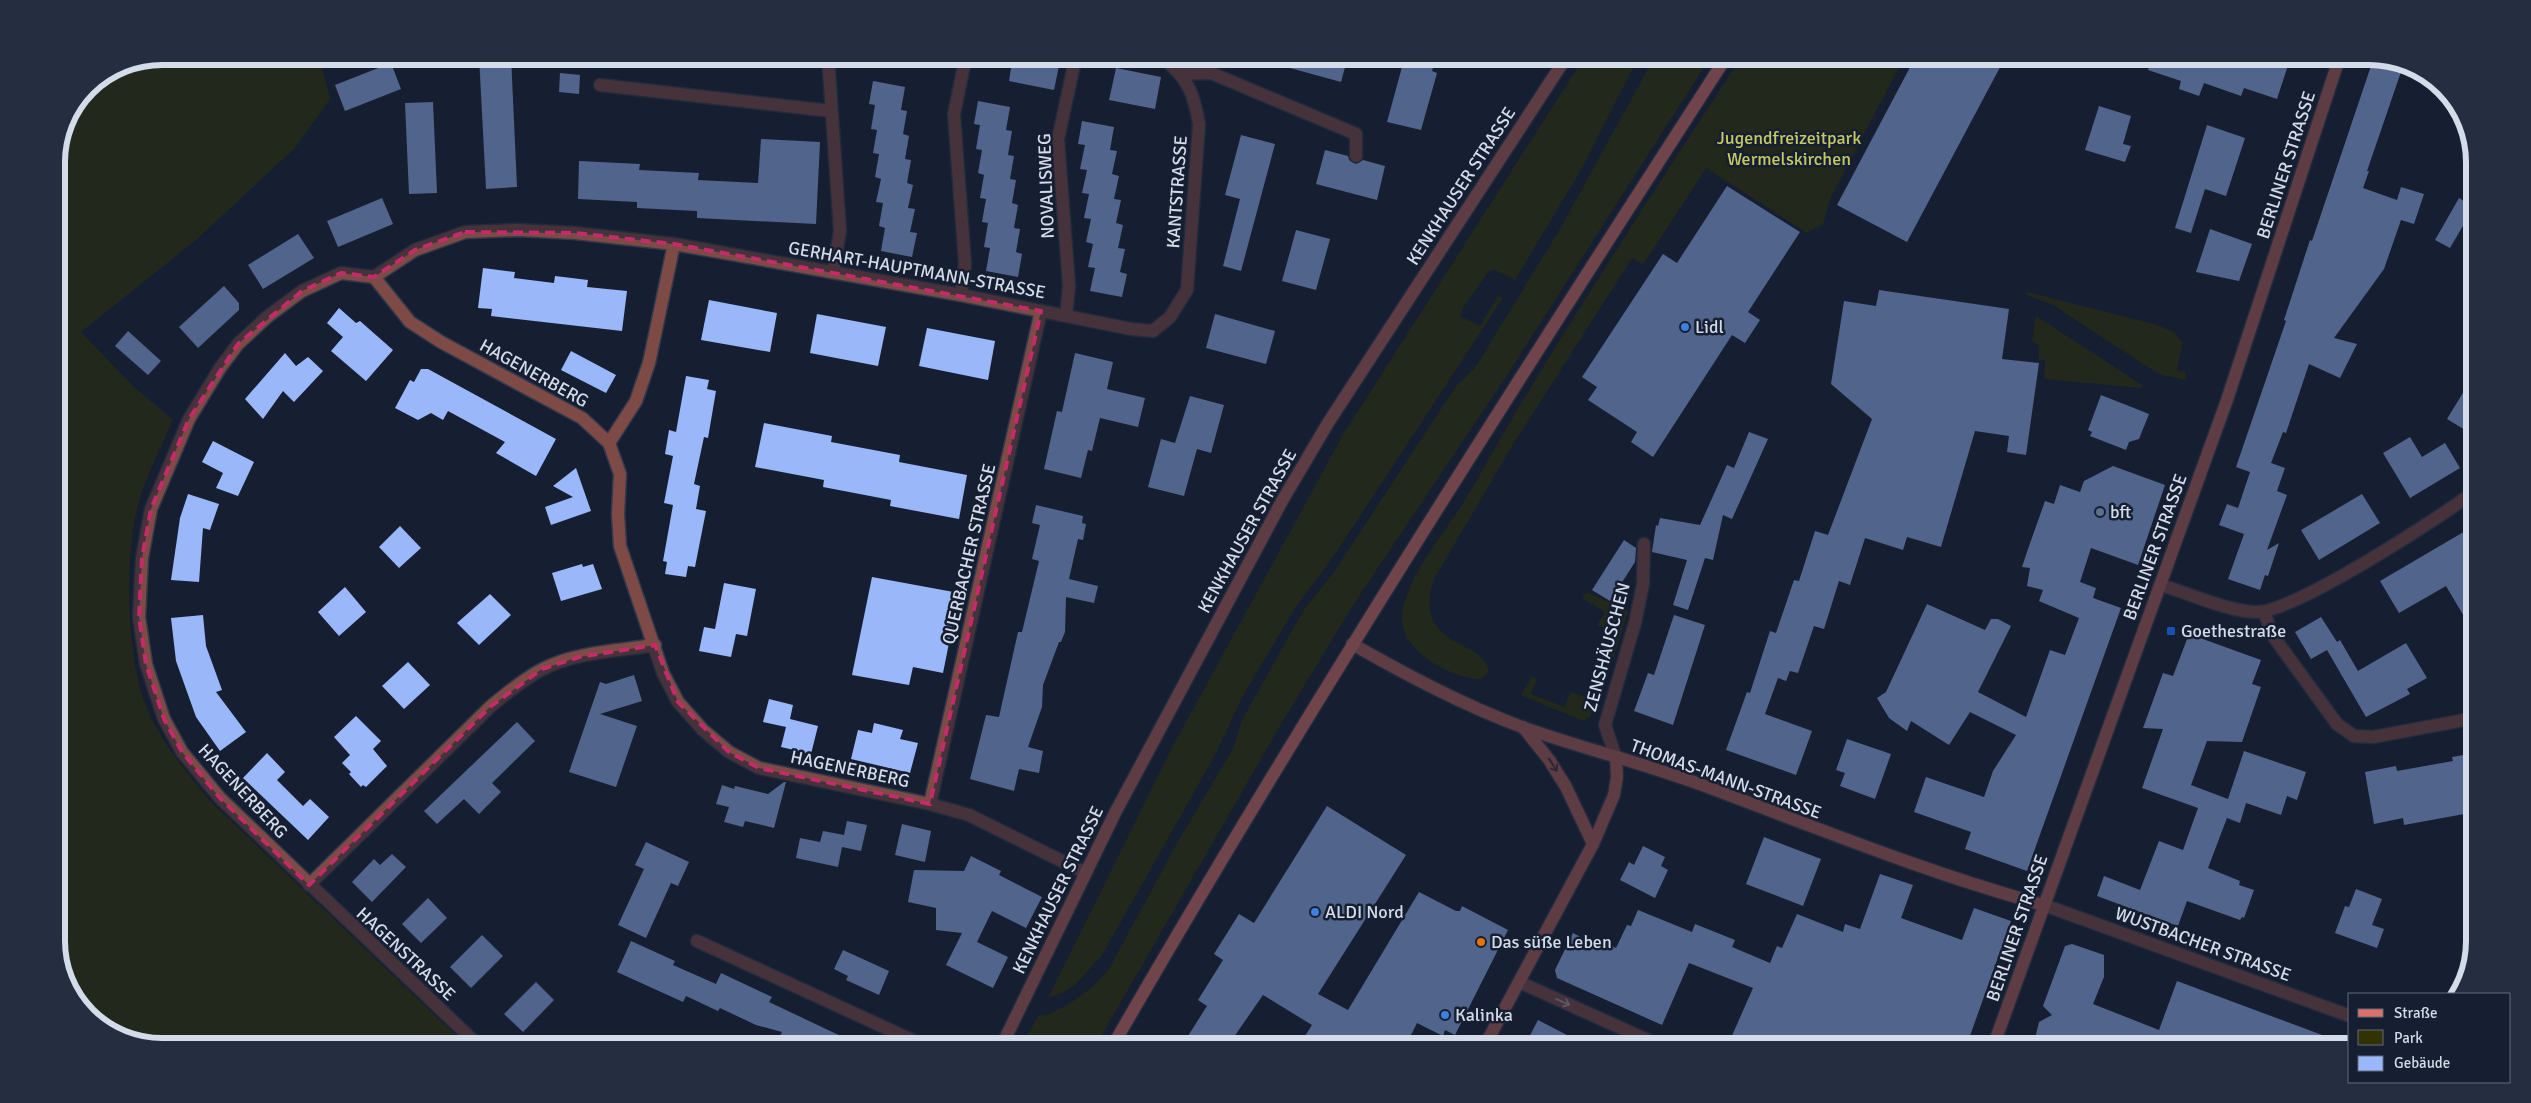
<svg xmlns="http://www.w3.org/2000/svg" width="2531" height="1103" viewBox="0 0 2531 1103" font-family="Signika,sans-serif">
<rect width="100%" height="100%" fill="#161f32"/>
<g fill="#323303">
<path d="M162,56H332L321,64L330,99L295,148L197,239L81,332L133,386L173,420C162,446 147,473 139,501C124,555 125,664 150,715C164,746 188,773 209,800L468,1047H162L122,1039L78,1005L57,948L56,156L64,121L88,87L122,64Z"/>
<polygon points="1585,56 1639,56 1582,168 1515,280 1495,270 1489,271 1463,308 1460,316 1480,326 1498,296 1503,298 1335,554 1295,608 1244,694 1215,755 1102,955 1075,985 1062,993 1048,998 1174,744 1344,433"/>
<polygon points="1655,56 1711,56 1509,372 1355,602 1284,719 1095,1047 1021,1047 1038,1016 1048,1015 1069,1004 1091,988 1109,969 1176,845 1234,747 1241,722 1303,611 1334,572 1456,386 1475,368 1560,229"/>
<path d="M1742,56H1905L1831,197L1823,224L1807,233L1706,168L1643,265L1632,258L1509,451L1433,581C1414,650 1483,638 1489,671L1481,679C1453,679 1401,651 1402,619C1403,580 1445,533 1465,500C1486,465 1505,429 1527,394C1596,280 1669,168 1742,56Z"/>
<polygon points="2027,292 2154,324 2174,332 2182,343 2177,370 2185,372 2187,380 2162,375 2151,369 2053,305 2027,295"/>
<polygon points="2036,316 2142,385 2142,388 2044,379 2045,360 2039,360 2039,346 2032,341"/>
<polygon points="1587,592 1628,611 1614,656 1609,661 1590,717 1583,721 1521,695 1532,676 1537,679 1531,694 1564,707 1571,692 1585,697 1612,631 1597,625 1605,612 1582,598"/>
</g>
<g fill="#9ab8f9">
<polygon points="479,56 511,56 517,187 486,189"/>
<polygon points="1013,56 1061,56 1054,90 1009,81"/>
<polygon points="1268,56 1348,56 1341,82 1268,62"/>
<polygon points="1405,56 1436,56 1432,71 1437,73 1421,130 1387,122"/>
<polygon points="1916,56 2006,56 1907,242 1837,205"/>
<polygon points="2153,56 2291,56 2277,99 2244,88 2241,96 2204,83 2199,96 2179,89 2181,81 2148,70"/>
<polygon points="2374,57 2403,66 2367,171 2369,171 2363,188 2397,200 2401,187 2424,194 2414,224 2401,220 2384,269 2334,338 2357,344 2340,378 2309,364 2286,433 2283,432 2271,463 2285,468 2277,491 2287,495 2267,550 2279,543 2268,576 2265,575 2260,590 2228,579 2244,534 2219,525 2227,504 2238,508 2250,472 2236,467 2286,321 2284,320 2310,240 2312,241"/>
<polygon points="391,63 401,89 345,111 335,85"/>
<polygon points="1116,68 1161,77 1155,109 1109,100"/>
<polygon points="560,73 580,75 579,94 559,92"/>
<polygon points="873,81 905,87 901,110 907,111 903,134 909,136 905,159 911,160 907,183 913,185 908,208 915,209 910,232 917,233 912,257 881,251 885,228 879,226 883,203 876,202 881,179 875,177 879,154 873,153 877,130 871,129 875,105 869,104"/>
<polygon points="978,101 1010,107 1006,130 1012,131 1008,155 1014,156 1010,179 1016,180 1012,203 1018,205 1014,228 1020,229 1016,252 1022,254 1018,277 986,271 990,248 984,247 988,223 982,222 986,199 980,198 984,175 978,173 982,150 976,149 980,125 974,124"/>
<polygon points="433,102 437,193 409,194 405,103"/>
<polygon points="2099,106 2131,116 2123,144 2131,146 2125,162 2085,150"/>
<polygon points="1082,121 1114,127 1110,150 1117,151 1112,174 1119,176 1114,199 1121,200 1116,223 1123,225 1118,248 1125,249 1120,272 1127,274 1122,297 1090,291 1095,268 1088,267 1093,244 1086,242 1091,219 1084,218 1089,194 1082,193 1087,170 1080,169 1085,145 1078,144"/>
<polygon points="2207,125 2245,138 2226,196 2205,189 2191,233 2175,228"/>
<polygon points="1241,135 1275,144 1241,271 1223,266 1240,199 1225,195"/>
<polygon points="761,139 820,142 816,224 697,218 697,211 637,208 637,202 578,199 579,161 640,164 639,170 699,173 698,180 758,183"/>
<polygon points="1325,150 1348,156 1349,160 1356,164 1363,160 1385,166 1377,200 1316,184"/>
<polygon points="1727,186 1800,232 1748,312 1760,320 1745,343 1732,335 1653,457 1631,442 1637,432 1588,400 1597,387 1582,377 1663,254 1677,263"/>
<polygon points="382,198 393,224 338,247 327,221"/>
<polygon points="2459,198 2474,207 2450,248 2435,240"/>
<polygon points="2210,229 2252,244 2239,281 2196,272"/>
<polygon points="1296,230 1330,239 1316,290 1282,281"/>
<polygon points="298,234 314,258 263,289 248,265"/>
<polygon points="483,268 515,272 514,278 554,283 555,276 588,280 587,287 627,291 622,331 491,316 492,309 478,308"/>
<polygon points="224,286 239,303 239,310 198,348 179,327"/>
<polygon points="1879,290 2009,309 2002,359 2039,363 2026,455 2007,452 2009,436 1975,431 1941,547 1907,537 1903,550 1865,538 1850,585 1839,581 1824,629 1814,626 1798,673 1790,671 1786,681 1778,678 1765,714 1812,731 1796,775 1726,750 1747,692 1750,693 1770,631 1776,633 1794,580 1799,581 1815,531 1828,535 1872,419 1831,384 1844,301 1876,306"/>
<polygon points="709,300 777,313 770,352 701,340"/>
<polygon points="339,308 356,323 360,321 393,350 366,381 331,351 343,337 327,323"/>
<polygon points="817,314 886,327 878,366 810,353"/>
<polygon points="1215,314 1275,331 1266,364 1206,348"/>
<polygon points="927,328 995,341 988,380 919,366"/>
<polygon points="128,331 161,361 148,375 115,346"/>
<polygon points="571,351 616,375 606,393 561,370"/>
<polygon points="285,353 296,366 308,357 323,371 294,402 283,391 263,419 245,399"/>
<polygon points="1075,353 1113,362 1107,389 1145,398 1138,427 1100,418 1092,451 1088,450 1081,478 1044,469 1057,411 1062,412"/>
<polygon points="421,369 428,369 556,439 536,476 496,453 505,442 448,411 443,420 431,413 418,420 395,408 410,380 414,382"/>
<polygon points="2475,373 2475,436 2447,419"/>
<polygon points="686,376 709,380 707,389 716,391 708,438 704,437 694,484 700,486 696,509 706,511 695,567 688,566 686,577 665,574 667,562 663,561 673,505 664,503 673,456 665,454 669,430 676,432"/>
<polygon points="2101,395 2149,414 2139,439 2129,442 2126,450 2090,436 2092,432 2088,430"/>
<polygon points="1190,396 1224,405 1211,453 1197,449 1184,496 1148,487 1161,439 1175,443"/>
<polygon points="764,423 832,436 831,442 900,455 899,462 967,475 959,519 890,506 891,500 823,487 824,480 755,467"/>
<polygon points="1749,432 1768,439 1732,519 1723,515 1713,560 1705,558 1688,610 1673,605 1687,560 1652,552 1656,525 1658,526 1660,518 1700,525 1727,465 1734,468"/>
<polygon points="2410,437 2422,457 2445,443 2460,468 2410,498 2383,453"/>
<polygon points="213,441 254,462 238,496 216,488 223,473 202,462"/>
<polygon points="2113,466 2165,485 2138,565 2091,548 2080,582 2096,588 2093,598 2121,608 2027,871 1965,849 1971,832 1914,812 1926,777 1984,797 1993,771 2016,735 1970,712 1949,745 1911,721 1907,731 1889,718 1877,698 1886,692 1927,604 1985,630 1991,619 1998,619 2011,626 1978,692 2026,717 2050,650 2065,655 2079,618 2039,601 2043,590 2027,586 2030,568 2022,567 2028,549 2045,501 2054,504 2060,485 2080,492 2084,481"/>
<polygon points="576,468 591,511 551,525 545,507 573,497 553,486"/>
<polygon points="188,494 219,504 210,530 203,528 199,582 171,580 180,518"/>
<polygon points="2362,494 2380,523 2319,560 2301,530"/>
<polygon points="1036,505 1083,516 1082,523 1086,524 1083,540 1078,539 1069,579 1098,586 1094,603 1066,597 1065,632 1061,642 1059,642 1043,685 1042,707 1028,747 1043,751 1039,773 1019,769 1014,791 970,779 986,715 999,717 1018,632 1022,632 1039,561 1032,559 1040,525 1032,523"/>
<polygon points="400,526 421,548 399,568 379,547"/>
<polygon points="2467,530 2475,543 2475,635 2446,586 2399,613 2380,581"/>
<polygon points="1624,540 1636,548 1635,562 1610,601 1592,590"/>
<polygon points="582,564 583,567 593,564 602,589 561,601 552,573"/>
<polygon points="872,577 959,593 943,673 913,667 909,685 852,675"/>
<polygon points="724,583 756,589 747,636 736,634 731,657 699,651 704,627 715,629"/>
<polygon points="345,587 366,612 339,636 318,612"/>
<polygon points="490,594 511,615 479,645 457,623"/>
<polygon points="203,615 206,646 222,690 216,692 246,732 220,751 196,717 176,661 171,618"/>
<polygon points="1674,615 1705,625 1673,725 1634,711 1648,673 1654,675"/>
<polygon points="2321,617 2337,642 2340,640 2358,671 2406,643 2427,678 2407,689 2410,694 2366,717 2327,650 2311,659 2295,632"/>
<polygon points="2189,634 2261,660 2252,684 2261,687 2242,742 2207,741 2191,785 2228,799 2244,751 2306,772 2297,800 2287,796 2281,815 2246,803 2240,823 2227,818 2208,868 2240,881 2239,885 2254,890 2244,918 2242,917 2240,920 2187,901 2178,926 2097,896 2104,876 2140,890 2159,841 2183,850 2198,808 2142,788 2163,729 2143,728 2163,673 2173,676"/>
<polygon points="408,662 430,685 404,709 382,686"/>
<polygon points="634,675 642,701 600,714 637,726 616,787 569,772 600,682 606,684"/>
<polygon points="769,699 793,705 790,719 818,726 811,754 781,747 786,727 763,722"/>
<polygon points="356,716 381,741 373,749 387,766 366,787 363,785 361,787 349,774 351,772 342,763 350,755 334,737"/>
<polygon points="517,722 535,741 492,783 501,792 479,814 464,799 437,824 424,811"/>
<polygon points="874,723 903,730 900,739 918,743 910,773 851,759 858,730 872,733"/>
<polygon points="1847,739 1891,754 1875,799 1840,786 1845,773 1836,770"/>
<polygon points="267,753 285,772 277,780 303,806 310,799 329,817 308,840 243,778"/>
<polygon points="2475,753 2475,812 2404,825 2403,818 2374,824 2365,772 2396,766 2397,771 2453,761 2452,757"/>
<polygon points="784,782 786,782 774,828 745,821 743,827 724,822 729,807 716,804 722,785 734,789 735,786 768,794"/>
<polygon points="1327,806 1406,855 1318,994 1348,1010 1419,892 1456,911 1460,911 1462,906 1508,930 1455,1035 1445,1030 1443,1036 1417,1023 1405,1047 1298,1047 1312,1025 1263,995 1227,1047 1181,1047 1207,1006 1198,1000 1223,960 1214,954 1239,914 1254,923"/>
<polygon points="847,821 867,825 861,851 842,847 838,867 796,858 800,838 820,842 823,831 844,835"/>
<polygon points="902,824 931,831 925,862 895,855"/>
<polygon points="1764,837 1821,859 1803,906 1746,884"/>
<polygon points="646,842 689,862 678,886 671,883 646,938 618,925 644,869 635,865"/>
<polygon points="1643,846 1665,857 1661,866 1668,870 1655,898 1620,880 1629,862 1634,865"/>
<polygon points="392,854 406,867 372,902 352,882 374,859 380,865"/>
<polygon points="971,856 1001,871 999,875 1042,897 1026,928 992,911 977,942 1008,957 993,988 946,965 962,933 936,930 936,908 908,902 914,870 964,871"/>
<polygon points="1880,874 1913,885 1901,918 1962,940 1974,908 2011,921 1966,1047 1727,1047 1753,988 1689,963 1662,1025 1557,978 1555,970 1573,933 1594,944 1597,938 1616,948 1627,925 1631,926 1638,910 1692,932 1695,924 1735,940 1732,947 1770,963 1777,946 1782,948 1797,914 1843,932 1845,924 1860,929"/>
<polygon points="2356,889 2382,899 2372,925 2384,929 2377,948 2335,933 2345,906 2349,907"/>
<polygon points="428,898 447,918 421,943 402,924"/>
<polygon points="482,935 503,956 471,988 450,967"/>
<polygon points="631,941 675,961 673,965 716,984 721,973 772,997 769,1002 864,1047 775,1047 782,1032 756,1025 720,1008 718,1011 686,996 683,1002 617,972"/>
<polygon points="2072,944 2104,955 2104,977 2093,1004 2159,1030 2177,981 2349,1045 2349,1047 2033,1047 2039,1022 2052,1015 2043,1006 2065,946"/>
<polygon points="843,950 889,971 879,995 846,980 848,976 834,969"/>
<polygon points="536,982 554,1000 523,1032 504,1014"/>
<polygon points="1538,1020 1590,1047 1524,1047"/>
</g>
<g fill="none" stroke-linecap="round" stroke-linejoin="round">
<g stroke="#31394c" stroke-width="15">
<g id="street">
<polyline points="828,56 840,231 833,272"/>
<polyline points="1182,74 1211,73 1356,134 1356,156"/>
<polyline points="600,85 831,111"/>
<polyline points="374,277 410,322 441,342 582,418 609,443 620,474 618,514 620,546 663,673 678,702 703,730 729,752 759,768 930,804 969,815 1086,873"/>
<polyline points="961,295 965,264 954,114 966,56"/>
<polyline points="1066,316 1069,286 1058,139 1076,56"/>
<polyline points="609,443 636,401 649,363 674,244"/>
<path d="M2161,585C2188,593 2230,612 2256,612C2293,613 2441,517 2475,491"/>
<polyline points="2264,612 2273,636 2337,724 2354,736 2373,737 2475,718"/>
<polyline points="1616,758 1605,725 1635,623 1643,584 1644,544"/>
<polyline points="930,804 1041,311"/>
<path d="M309,885L490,707C506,694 522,680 541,670C574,652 617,651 655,645"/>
<polyline points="2044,905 2350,1016"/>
<polyline points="697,941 927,1047"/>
<polyline points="1519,982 1663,1047"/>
<path d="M480,1047L220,798L182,752L164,719L146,664L139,617L142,558L151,509L189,419L220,368L238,344L267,317L302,291L341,273L374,277L415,250L465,232L518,230L575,233L674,244L961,295L1131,329L1153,331L1170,317L1187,290L1199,124C1193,90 1188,79 1161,56"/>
</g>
</g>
<g stroke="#31394c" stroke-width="15">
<g id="secondary">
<path d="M1352,644C1407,675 1463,705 1522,727C1581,748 1643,763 1702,785C1815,827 1927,873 2044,905"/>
<polyline points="1523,727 1550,761 1566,787 1593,844"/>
<polyline points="1001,1047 1115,813 1282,501 1328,423 1567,56"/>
<polyline points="1484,1047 1593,844 1614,795 1617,777 1616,758"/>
<polyline points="1993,1047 2227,400 2340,56"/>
</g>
</g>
<g stroke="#31394c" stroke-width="15">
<path id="primary" d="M1112,1047C1306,710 1516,383 1727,56"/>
</g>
<use href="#street" stroke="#7e4a45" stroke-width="12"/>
<use href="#secondary" stroke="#b3605a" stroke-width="12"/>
<use href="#primary" stroke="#dc716a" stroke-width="12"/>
</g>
<defs><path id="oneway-shaft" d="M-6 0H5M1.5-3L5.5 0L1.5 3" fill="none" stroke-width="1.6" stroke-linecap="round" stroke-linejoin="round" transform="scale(1.25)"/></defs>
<use stroke="#45323e" href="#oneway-shaft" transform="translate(1553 765) rotate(58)"/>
<use stroke="#ad9a9f" href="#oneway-shaft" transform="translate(1563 1002) rotate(24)"/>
<path d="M0 0H2531V1103H0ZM465,232L575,233L674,244L1041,311L930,804L759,768L729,752L678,702L655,645L579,657L542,669L490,707L309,885L220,798L182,752L164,719L146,664L139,617L142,558L151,509L189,419L238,344L302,291L341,273L374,277L415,250Z" fill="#161f32" fill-opacity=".55" fill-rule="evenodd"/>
<path fill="none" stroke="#c42c69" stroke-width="4" stroke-dasharray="10 6" stroke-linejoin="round" d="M465,232L575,233L674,244L1041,311L930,804L759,768L729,752L678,702L655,645L579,657L542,669L490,707L309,885L220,798L182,752L164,719L146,664L139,617L142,558L151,509L189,419L238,344L302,291L341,273L374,277L415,250Z"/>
<g fill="#3f7fe0" stroke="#161f32" stroke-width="2">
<circle cx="1685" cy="327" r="5"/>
<circle cx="1315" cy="912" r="5"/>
<circle cx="1445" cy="1015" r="5"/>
</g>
<circle fill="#5c6f8a" stroke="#161f32" stroke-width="2" cx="2100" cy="512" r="5"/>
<rect fill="#1a4fb4" stroke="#161f32" stroke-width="2" x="2166" y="626" width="10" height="10" rx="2.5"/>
<circle fill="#e8710a" stroke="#161f32" stroke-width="2" cx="1481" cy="942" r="5"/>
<g text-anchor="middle" stroke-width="5" stroke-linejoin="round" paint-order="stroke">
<g font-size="18" fill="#c5c961" stroke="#161f32">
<text x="1789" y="144">Jugendfreizeitpark<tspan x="1789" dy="21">Wermelskirchen</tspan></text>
</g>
<g font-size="18" fill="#d4dbe9" stroke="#161f32">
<text transform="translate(2286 165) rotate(-72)" y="6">BERLINER STRASSE</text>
<text transform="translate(1046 186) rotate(-92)" y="6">NOVALISWEG</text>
<text transform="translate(1461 186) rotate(-57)" y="6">KENKHAUSER STRASSE</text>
<text transform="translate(1177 192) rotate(-86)" y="6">KANTSTRASSE</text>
<text transform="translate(917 270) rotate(10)" y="6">GERHART-HAUPTMANN-STRASSE</text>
<text transform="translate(534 373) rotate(29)" y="6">HAGENERBERG</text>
<text transform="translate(1247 531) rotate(-61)" y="6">KENKHAUSER STRASSE</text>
<text transform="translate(2155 547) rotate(-70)" y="6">BERLINER STRASSE</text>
<text transform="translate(969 554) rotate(-77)" y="6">QUERBACHER STRASSE</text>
<text transform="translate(1607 647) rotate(-75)" y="6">ZENSHÄUSCHEN</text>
<text transform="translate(850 769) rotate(12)" y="6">HAGENERBERG</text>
<text transform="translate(1726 779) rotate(20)" y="6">THOMAS-MANN-STRASSE</text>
<text transform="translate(243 791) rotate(47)" y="6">HAGENERBERG</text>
<text transform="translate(1058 890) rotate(-64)" y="6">KENKHAUSER STRASSE</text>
<text transform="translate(2017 928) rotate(-71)" y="6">BERLINER STRASSE</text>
<text transform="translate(2203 944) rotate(20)" y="6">WUSTBACHER STRASSE</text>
<text transform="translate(406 954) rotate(43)" y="6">HAGENSTRASSE</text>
</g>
<g font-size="18" fill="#d4dbe9" stroke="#161f32" text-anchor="start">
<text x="1695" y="333">Lidl</text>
<text x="2110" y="518">bft</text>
<text x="2181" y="637">Goethestraße</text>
<text x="1325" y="918">ALDI Nord</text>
<text x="1491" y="948">Das süße Leben</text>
<text x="1455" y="1021">Kalinka</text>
</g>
</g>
<path d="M0 0H2531V1103H0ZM162 65H2369A97 97 0 0 1 2466 162V941A97 97 0 0 1 2369 1038H162A97 97 0 0 1 65 941V162A97 97 0 0 1 162 65Z" fill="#252e41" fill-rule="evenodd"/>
<path fill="none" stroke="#d4dbe9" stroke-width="6" d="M162 65H2369A97 97 0 0 1 2466 162V941A97 97 0 0 1 2369 1038H162A97 97 0 0 1 65 941V162A97 97 0 0 1 162 65Z"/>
<rect x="2348" y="993" width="162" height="90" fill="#161f32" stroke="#626a7b"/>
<rect x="2358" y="1009" width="25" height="8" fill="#dc716a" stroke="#626a7b"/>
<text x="2394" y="1018" font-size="15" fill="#d4dbe9">Straße</text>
<rect x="2358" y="1030" width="25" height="15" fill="#323303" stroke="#626a7b"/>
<text x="2394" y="1043" font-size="15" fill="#d4dbe9">Park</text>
<rect x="2358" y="1056" width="25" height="15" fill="#9ab8f9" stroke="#626a7b"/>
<text x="2394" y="1068" font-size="15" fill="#d4dbe9">Gebäude</text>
</svg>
